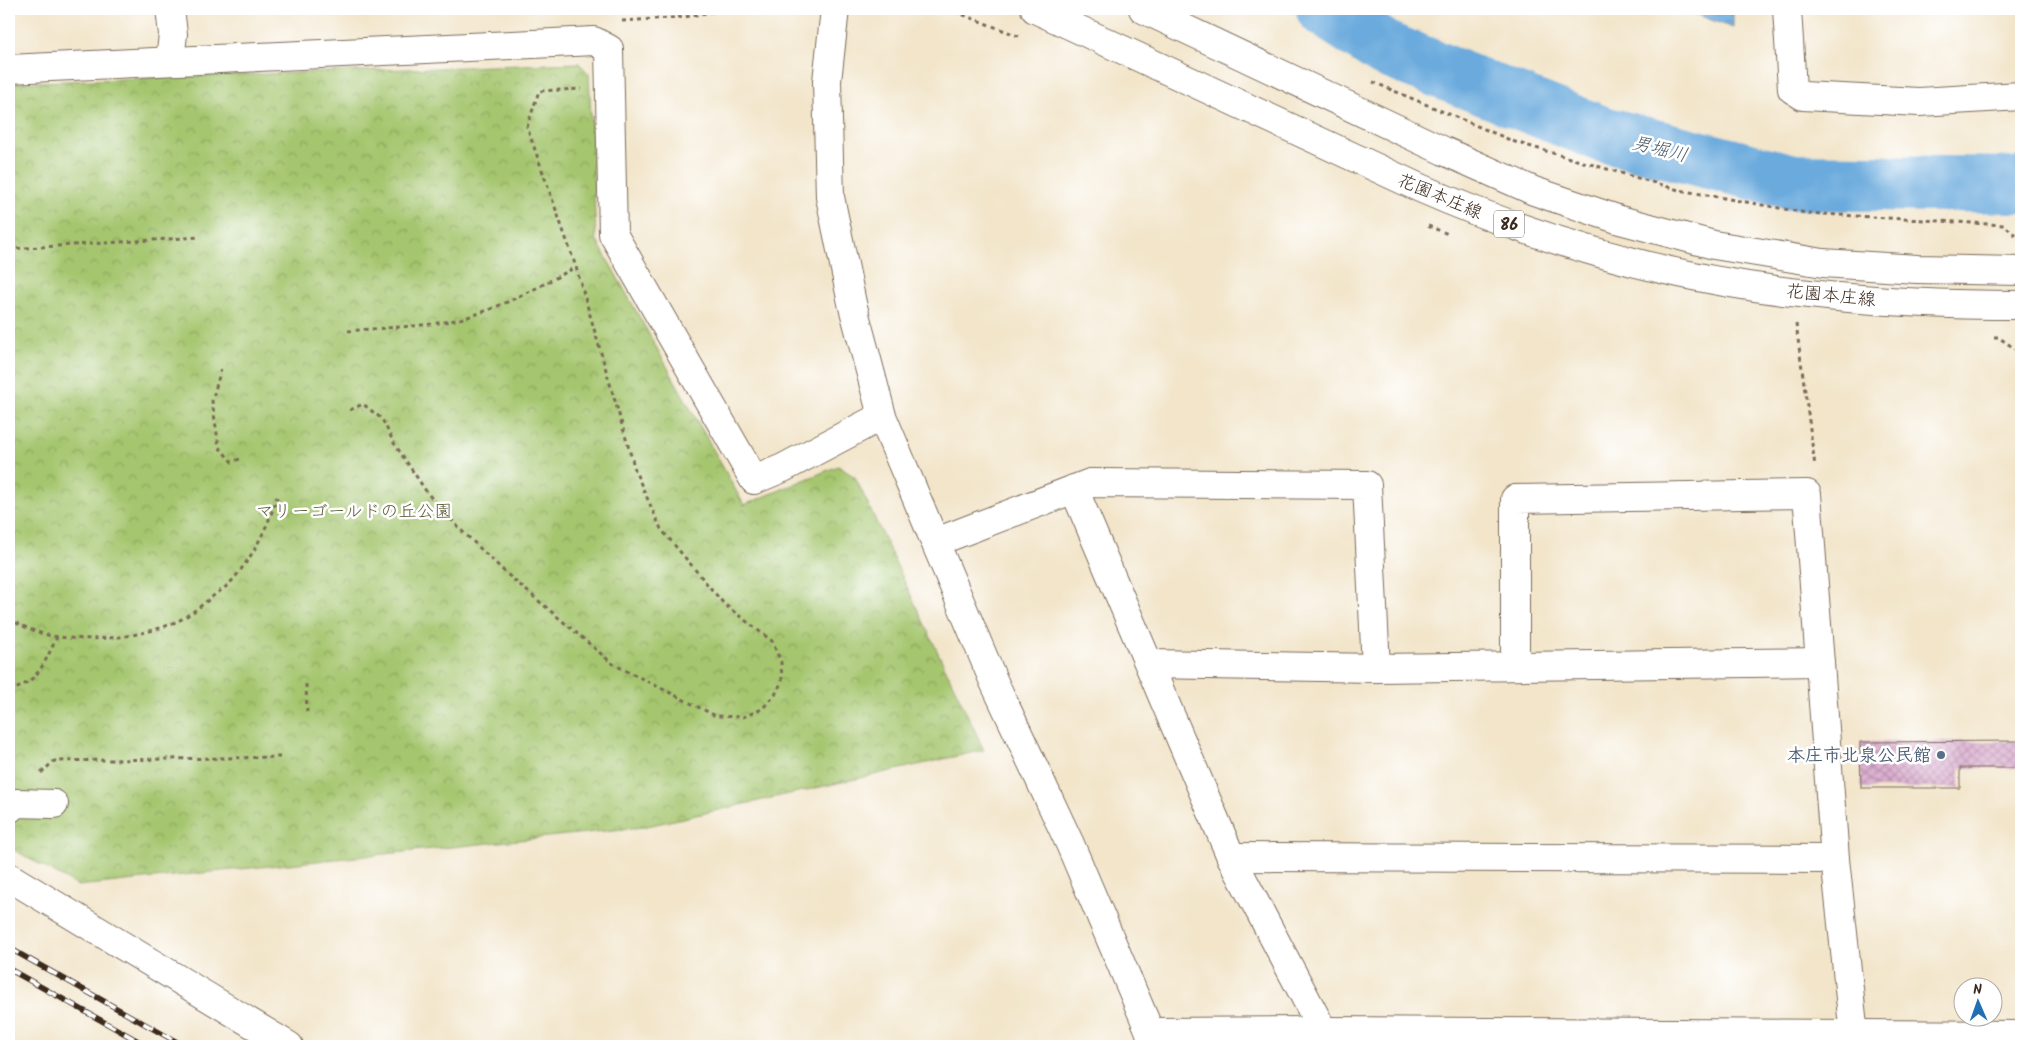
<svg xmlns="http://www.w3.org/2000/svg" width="2030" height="1055" viewBox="0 0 2030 1055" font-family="Kalam,'Klee One',sans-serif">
<defs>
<pattern id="park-crowns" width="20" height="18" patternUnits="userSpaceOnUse" patternTransform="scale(1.25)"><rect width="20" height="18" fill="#a5c66e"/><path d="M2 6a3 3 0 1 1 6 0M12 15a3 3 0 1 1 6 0" fill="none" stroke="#88a15a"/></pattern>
<pattern id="water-ripples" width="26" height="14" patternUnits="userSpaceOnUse" patternTransform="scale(1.25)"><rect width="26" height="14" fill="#6aaadd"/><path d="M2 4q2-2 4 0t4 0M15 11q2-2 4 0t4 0" fill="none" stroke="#588bb3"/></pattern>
<pattern id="building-cross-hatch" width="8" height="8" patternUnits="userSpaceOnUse" patternTransform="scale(1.25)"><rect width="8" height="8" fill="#daaccf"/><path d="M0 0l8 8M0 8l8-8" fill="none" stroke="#b28ca7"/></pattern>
</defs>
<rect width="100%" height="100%" fill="#fff"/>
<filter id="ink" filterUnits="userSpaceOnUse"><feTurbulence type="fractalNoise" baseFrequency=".02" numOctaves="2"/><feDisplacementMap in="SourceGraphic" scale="10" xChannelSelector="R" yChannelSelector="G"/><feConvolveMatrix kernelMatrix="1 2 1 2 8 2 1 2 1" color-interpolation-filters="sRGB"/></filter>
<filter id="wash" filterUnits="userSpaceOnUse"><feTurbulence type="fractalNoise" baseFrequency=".0096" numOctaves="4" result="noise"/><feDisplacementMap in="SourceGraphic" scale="20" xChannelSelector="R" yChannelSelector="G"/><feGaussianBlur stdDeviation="1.12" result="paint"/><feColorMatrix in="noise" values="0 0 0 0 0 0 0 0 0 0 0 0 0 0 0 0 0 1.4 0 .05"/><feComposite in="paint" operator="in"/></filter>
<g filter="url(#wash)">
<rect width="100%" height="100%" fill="#f2e5ca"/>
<polygon fill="url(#park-crowns)" stroke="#707846" points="579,63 589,74 596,239 744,505 838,466 855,477 984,750 643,827 78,886 9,847 9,83"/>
<polygon fill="url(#water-ripples)" stroke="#526a7e" points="1682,9 1733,9 1733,28"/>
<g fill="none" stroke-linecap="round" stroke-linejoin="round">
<polyline stroke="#6aaadd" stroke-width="56" points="1324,9 1385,49 1602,134 1793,182 2021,185"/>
</g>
<g id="blocks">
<polygon fill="url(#building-cross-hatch)" points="2021,741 2021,768 1960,768 1960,788 1861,788 1860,742"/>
</g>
</g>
<g filter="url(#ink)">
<use href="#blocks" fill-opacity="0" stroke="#7b6b5a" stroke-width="1"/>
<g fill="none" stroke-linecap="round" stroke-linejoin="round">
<g stroke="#7b6b5a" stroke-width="30">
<g id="minor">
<polyline points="835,9 827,81 830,197 852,303 882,416 994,682 1070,844 1150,1032 1152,1046"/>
<polyline points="1787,9 1792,89 1803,96 1919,102 2021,96"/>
<polyline points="170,61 173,34 170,9"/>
<polyline points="9,69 594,41 609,49 613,234 754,480 783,468 882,416"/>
<polyline points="1074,489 1231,857 1323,1031"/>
<polyline points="936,542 1090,483 1367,485 1376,668"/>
<polyline points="1150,664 1376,668 1820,662"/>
<polyline points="1515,666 1515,499 1807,494 1835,859 1854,1035"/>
<polyline points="9,809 16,803 54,804"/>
<polyline points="1231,857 1835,859"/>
<polyline points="9,877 289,1046"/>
<polyline points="1150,1032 1323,1031 2021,1035"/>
</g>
</g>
<g stroke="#7b6b5a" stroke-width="30">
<g id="major">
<path d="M1035,9L1420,188C1543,242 1675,280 1809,294C1880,302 1951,305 2021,305"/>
<polyline points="1143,9 1444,151 1534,191 1620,220 1714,245 1823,263 1917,269 2021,271"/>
</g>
</g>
<g stroke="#7b6b5a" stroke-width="3" stroke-dasharray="4 4" stroke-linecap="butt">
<polyline points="948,9 1021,37"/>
<polyline points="622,21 685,17 727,9"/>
<polyline points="1373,82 1515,142 1679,190 1807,213 2004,225 2021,240"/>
<polyline points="1428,226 1448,234"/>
<polyline points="9,249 199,237"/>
<polyline points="1796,324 1815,466"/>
<path d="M348,331C387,327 435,327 471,316C508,304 542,285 576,267"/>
<polyline points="1994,337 1998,337 2021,353"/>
<polyline points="221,369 212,401 219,447 232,462 242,458"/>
<polyline points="350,410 363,404 382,419 394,443 428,494 462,531 507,574 613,664 716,716 743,717 762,709 775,695 782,681 781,662 772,641 724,604 661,529 636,473 576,267 527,127 539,91 581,89"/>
<path d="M9,619C24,627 41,635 59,637C97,642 143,637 178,621C190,615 202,605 212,597C218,592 225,588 230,583C253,557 267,529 277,497"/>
<polyline points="306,684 307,714"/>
<path d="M9,691C39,682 44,663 57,637"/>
<polyline points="41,773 54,761 280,757"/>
</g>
<use href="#minor" stroke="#fff" stroke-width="28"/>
<use href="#major" stroke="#fff" stroke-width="28"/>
<g stroke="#3b2a1e" stroke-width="5.5">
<g id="rail">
<polyline points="9,948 184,1046"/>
<polyline points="9,969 147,1046"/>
</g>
</g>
<use href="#rail" stroke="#fff" stroke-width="4" stroke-dasharray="11" stroke-linecap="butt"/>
</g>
</g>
<circle fill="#5c6f8a" stroke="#fff" stroke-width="2" cx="1941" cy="755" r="5"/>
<g text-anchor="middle" stroke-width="5" stroke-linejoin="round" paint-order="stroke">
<rect fill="#fff" stroke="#766a62" stroke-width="1" x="1494" y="210.5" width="30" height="27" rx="4"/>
<g font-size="16" font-weight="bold" fill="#3b2a1e">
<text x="1509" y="230">86</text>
</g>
<g font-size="18" fill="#3b2a1e" stroke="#fff">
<text transform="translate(1440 196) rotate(23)" y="6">花園本庄線</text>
<text transform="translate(1831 295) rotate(6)" y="6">花園本庄線</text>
</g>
<g font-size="18" fill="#5b5936" stroke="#fff">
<text x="354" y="517">マリーゴールドの丘公園</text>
</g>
<g font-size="18" font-weight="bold" fill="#4e5e75" stroke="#fff" text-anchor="end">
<text x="1931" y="761">本庄市北泉公民館</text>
</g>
<g font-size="19" font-style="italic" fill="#4e5d6a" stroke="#fff">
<text transform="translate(1660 148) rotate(14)" y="7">男堀川</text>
</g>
</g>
<rect width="2030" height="1055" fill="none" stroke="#fff" stroke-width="30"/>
<g transform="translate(1978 1002) rotate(358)"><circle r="24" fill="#ffffff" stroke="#b1aaa5"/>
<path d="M0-4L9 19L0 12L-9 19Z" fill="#1f6fb2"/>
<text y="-8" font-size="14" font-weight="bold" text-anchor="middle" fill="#3b2a1e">N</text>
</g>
</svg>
